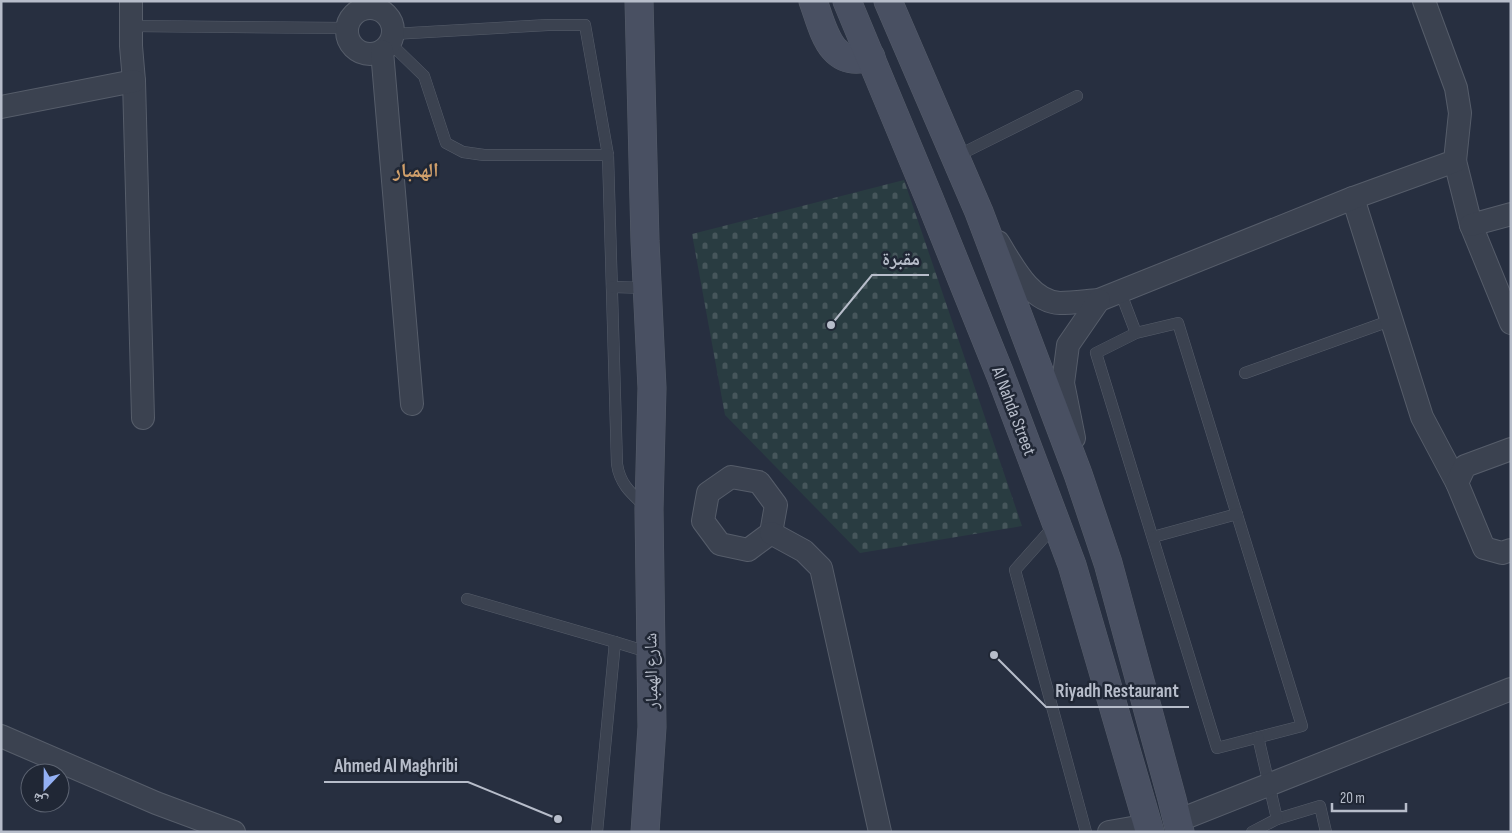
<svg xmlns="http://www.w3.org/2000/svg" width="1512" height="833" viewBox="0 0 1512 833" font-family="'Sofia Sans Condensed','Noto Naskh Arabic',sans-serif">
<defs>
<pattern id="cemetery-stones" width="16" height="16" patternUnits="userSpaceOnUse" patternTransform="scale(1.25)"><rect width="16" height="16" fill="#293c41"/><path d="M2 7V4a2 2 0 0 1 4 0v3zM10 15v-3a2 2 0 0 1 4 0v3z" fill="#46565b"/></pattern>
</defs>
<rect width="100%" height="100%" fill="#272f40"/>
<polygon fill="url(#cemetery-stones)" points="904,180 1022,526 860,553 725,415 692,234"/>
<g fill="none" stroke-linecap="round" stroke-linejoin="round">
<g stroke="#565d6a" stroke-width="12">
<g id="lane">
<polyline points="131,26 347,28"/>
<path d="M393,34L548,25H585L608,155L617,464C620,485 632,494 647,508"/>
<polyline points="390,43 424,76 446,143 463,152 484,155 608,155"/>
<polyline points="955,157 1077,96"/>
<polyline points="612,287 648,288"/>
<polyline points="1120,291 1136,333 1096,353 1217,748 1302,726 1178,323 1136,333"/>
<polyline points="1245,373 1392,320"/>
<polyline points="1055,525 1015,570 1086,832"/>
<polyline points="1153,537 1237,514"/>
<polyline points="467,599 615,642"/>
<polyline points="1277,819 1320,806 1326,832"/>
<polyline points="597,832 615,642 651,653"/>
<polyline points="1252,832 1277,819 1258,737"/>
</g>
</g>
<g stroke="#565d6a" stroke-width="24">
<g id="street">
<polyline points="131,1 131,46 134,81 143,418"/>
<circle cx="370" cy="31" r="23"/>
<polyline points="382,51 412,404"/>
<polyline points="1,107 134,81"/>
<polyline points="1455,161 1471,225 1511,323"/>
<polyline points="1353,198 1422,417 1457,483"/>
<polyline points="1471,225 1511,214"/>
<path d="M998,242C1012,264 1030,302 1060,303C1072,303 1086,301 1099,300L1353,198L1455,161L1460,113L1456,88L1424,1"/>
<polyline points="1074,438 1063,383 1068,345 1099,300"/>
<polyline points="1511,449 1465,466 1457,483 1484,548 1502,553 1511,550"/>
<polygon points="731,477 759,482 776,505 771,533 748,550 720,544 703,521 708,493"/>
<polyline points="771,533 804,551 821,568 880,832"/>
<polyline points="1,736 156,803 234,832"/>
<polyline points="1177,821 1511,689"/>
<polyline points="1109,832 1149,825"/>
</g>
</g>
<g stroke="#565d6a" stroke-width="29">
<g id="secondary">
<polyline points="639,1 645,241 652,388 649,509 652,727 645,832"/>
<path d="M813,1C824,31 830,69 871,57"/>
<polyline points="847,1 929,198 1000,374 1072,565 1150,832"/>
<polyline points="888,1 979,212 1078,474 1108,563 1172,799 1180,832"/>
</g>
</g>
<use href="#lane" stroke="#3b4250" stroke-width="11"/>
<use href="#street" stroke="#3b4250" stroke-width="22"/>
<use href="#secondary" stroke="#495062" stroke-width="28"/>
</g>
<g text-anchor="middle" stroke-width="5" stroke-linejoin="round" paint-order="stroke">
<g font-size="18" fill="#b7bdca" stroke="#202735">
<text transform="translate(1014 411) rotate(69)" y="6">Al Nahda Street</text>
<text transform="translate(651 671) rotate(-91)" y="6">شارع الهمبار</text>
</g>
<g font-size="20" font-weight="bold" fill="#d1a06b" stroke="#202735">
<text x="416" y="177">الهمبار</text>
</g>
</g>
<path fill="none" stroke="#b7bdca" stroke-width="2" d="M831 325L872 275H929M994 655L1046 707H1189M558 819L468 782H324"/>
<g fill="#b7bdca" stroke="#202735" stroke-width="2">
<circle cx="831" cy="325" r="5"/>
<circle cx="994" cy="655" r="5"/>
<circle cx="558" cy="819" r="5"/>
</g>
<g font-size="19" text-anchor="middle" font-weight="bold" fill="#b7bdca" stroke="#202735" stroke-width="5" stroke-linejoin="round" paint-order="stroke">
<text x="901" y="265">مقبرة</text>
<text x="1117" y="697">Riyadh Restaurant</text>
<text x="396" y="772">Ahmed Al Maghribi</text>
</g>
<rect width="1512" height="833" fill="none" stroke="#b7bdca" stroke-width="5"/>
<g transform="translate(45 788) rotate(202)"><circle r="24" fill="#202735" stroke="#5c6371"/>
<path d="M0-4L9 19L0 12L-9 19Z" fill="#93b0f4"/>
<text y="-8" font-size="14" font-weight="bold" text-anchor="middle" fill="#b7bdca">ش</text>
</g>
<path d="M1332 803v8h74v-8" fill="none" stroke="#b7bdca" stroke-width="2.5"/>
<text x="1340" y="803" font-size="15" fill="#b7bdca" stroke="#202735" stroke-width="4" paint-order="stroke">20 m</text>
</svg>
